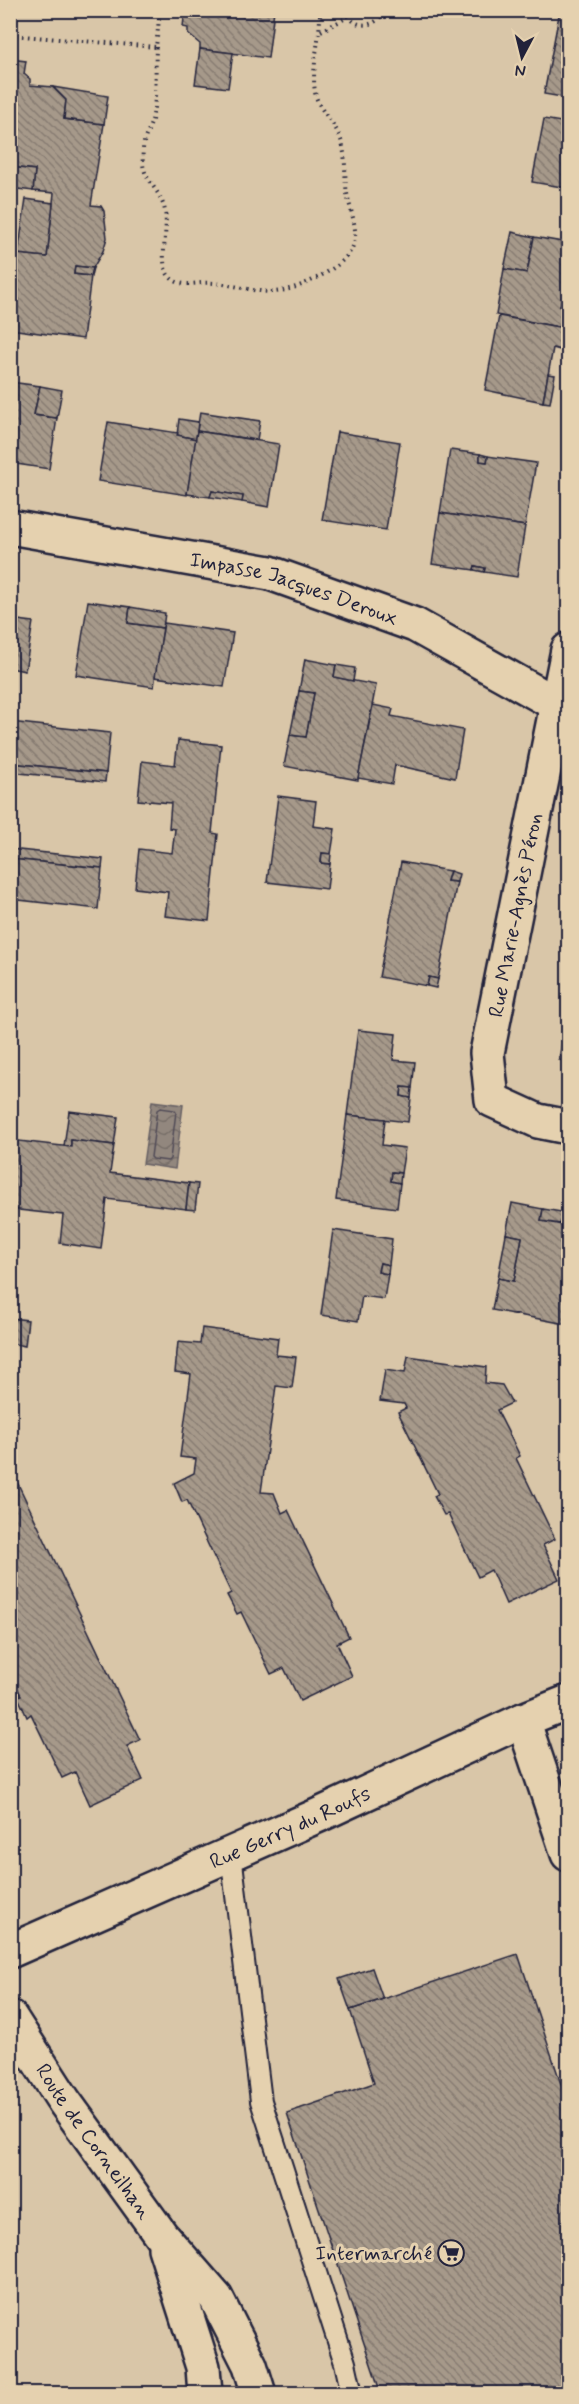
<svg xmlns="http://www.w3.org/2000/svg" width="579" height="2404" viewBox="0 0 579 2404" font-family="Mynerve,sans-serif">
<defs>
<pattern id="water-waves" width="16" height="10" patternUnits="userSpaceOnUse" patternTransform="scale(1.5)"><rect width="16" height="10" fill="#92877e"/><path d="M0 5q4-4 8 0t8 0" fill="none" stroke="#776e68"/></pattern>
<pattern id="building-back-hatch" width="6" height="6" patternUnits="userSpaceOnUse" patternTransform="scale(1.5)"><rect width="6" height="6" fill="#a6998a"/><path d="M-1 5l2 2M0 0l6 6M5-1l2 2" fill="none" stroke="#877c72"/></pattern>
</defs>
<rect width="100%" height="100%" fill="#d9c6a8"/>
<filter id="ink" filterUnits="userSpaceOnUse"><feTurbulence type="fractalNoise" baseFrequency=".0167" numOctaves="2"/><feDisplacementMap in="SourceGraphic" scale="12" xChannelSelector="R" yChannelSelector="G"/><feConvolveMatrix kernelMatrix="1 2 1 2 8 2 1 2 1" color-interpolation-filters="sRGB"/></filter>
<g filter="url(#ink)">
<polygon fill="url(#water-waves)" stroke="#655f63" stroke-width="1.5" points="152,1101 183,1105 175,1169 143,1164"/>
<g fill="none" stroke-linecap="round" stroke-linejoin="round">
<polygon stroke="#4f4a56" stroke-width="1.5" points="160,1108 174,1110 176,1112 170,1159 168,1161 153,1159 151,1157 157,1110"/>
</g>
<g fill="url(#building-back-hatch)" stroke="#22223b" stroke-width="1.5">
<polygon points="185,10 274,10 268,58 200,49 200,44 188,34 188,28 183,27"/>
<polygon points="560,10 568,10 568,98 544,94"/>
<polygon points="200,49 233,53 228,88 195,84"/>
<polygon points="10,59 26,61 24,74 30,79 30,85 53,87 66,100 64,119 104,124 91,205 101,206 104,211 107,238 103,251 93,268 75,266 74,274 91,276 83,339 10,329 10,253 47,257 54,193 33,191 35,170 10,167"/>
<polygon points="53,87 108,96 104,124 64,119 66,100"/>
<polygon points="566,97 568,98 568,188 532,182 544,119 561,122"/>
<polygon points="10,167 35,170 33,191 10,188"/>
<polygon points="26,199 53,203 47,257 18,254"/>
<polygon points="512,232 534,237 527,273 504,269"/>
<polygon points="534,237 568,243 568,300 562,299 560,306 568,308 564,328 496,315 504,269 527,273"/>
<polygon points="75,266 93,268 91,276 74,274"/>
<polygon points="562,299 568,300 568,308 560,306"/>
<polygon points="499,316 564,328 560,350 553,348 543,402 485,390"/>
<polygon points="548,374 555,375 550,403 543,402"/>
<polygon points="10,382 40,386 34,415 57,418 49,469 10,463"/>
<polygon points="40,386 62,390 57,418 34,415"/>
<polygon points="200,412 260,421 257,440 197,431"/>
<polygon points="179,419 198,422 196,439 177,435"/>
<polygon points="108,422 178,433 177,435 196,439 187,495 98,481"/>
<polygon points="197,431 279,444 269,507 242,502 243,496 212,491 210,497 187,494"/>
<polygon points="337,432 400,442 386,530 322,520"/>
<polygon points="450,450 480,454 480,461 487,462 488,456 536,463 525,526 440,513"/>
<polygon points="480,454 488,456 487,462 480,461"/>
<polygon points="212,491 243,496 242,502 210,497"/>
<polygon points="440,513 525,526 517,577 484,572 485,568 475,566 474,570 432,564"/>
<polygon points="475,566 485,568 484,572 474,570"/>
<polygon points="88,601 130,607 128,623 163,628 154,687 76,675"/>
<polygon points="130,607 165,613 163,628 128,623"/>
<polygon points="10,619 33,622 25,671 10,668"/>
<polygon points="164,623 233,633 224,687 155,677"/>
<polygon points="305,659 336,665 334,677 376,685 358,780 284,766 290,735 306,737 314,693 299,691"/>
<polygon points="336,665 355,668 353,681 334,677"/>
<polygon points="299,691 314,693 306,737 290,735"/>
<polygon points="373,705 393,709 391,716 463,730 455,778 395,765 392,784 358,778"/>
<polygon points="10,722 110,733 106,773 10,763"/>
<polygon points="178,740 221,745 212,833 218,834 209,921 165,916 168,892 135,888 139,849 172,853 175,829 169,828 171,803 138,800 142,761 175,765"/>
<polygon points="10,763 106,773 105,782 10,772"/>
<polygon points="278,796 316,801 313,826 335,829 331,854 322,853 321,863 330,864 327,889 267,882"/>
<polygon points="10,849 103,859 102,868 10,859"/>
<polygon points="322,853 331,854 330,864 321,863"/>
<polygon points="10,859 102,868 98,909 10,899"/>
<polygon points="401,862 450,871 447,881 457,882 438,979 429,977 427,986 379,977"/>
<polygon points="450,871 459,874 457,882 447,881"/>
<polygon points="429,977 438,979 436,988 427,986"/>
<polygon points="568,1011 568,1038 563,1036"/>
<polygon points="358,1030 396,1034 393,1060 415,1062 412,1088 402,1087 401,1096 411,1098 408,1122 347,1115"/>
<polygon points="563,1036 568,1038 568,1062 559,1060"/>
<polygon points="402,1087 412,1088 411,1098 401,1096"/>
<polygon points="69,1111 118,1117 114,1145 71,1140 71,1147 64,1146"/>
<polygon points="347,1115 385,1119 382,1145 405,1148 401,1173 392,1172 391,1181 400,1183 397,1208 336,1200"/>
<polygon points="10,1140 71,1147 71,1140 114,1145 110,1173 189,1183 186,1209 107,1199 101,1249 60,1243 63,1215 10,1209"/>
<polygon points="392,1172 401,1173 400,1183 391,1181"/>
<polygon points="189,1183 198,1184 195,1210 186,1209"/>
<polygon points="512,1203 543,1209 541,1221 568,1226 568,1312 566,1324 492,1310 498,1278 514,1281 522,1237 506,1234"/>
<polygon points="543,1209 562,1212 560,1224 541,1221"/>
<polygon points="333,1230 392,1239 389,1265 380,1263 378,1272 388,1274 384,1299 362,1296 358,1321 321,1315"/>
<polygon points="506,1234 522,1237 514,1281 498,1278"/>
<polygon points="380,1263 389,1265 388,1274 378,1272"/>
<polygon points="10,1305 13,1305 11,1318 28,1320 25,1346 10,1343"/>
<polygon points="202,1328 278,1338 276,1355 296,1357 292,1388 276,1386 261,1492 274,1493 282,1513 288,1510 349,1637 337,1643 352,1676 300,1701 284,1668 271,1674 241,1612 237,1614 227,1595 231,1593 187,1500 182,1502 174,1483 194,1473 196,1459 180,1457 191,1374 175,1372 178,1342 200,1344"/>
<polygon points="408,1356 486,1367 485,1383 502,1385 512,1403 497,1410 520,1456 516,1458 555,1539 543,1545 559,1579 506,1604 491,1570 478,1577 448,1514 444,1515 434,1496 438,1494 398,1412 406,1408 404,1404 380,1401 385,1370 405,1373"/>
<polygon points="10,1467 140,1740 127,1746 143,1780 90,1805 75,1772 62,1778 31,1714 27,1717 18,1697 21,1695 10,1673"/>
<polygon points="518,1954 568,2105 568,2394 381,2394 287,2113 374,2083 350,2010"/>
<polygon points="372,1968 383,1999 350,2010 339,1979"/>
</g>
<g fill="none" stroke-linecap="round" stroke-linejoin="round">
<g stroke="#22223b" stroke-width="24">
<polyline id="lane" points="231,1854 261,2101 345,2363 352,2394"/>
</g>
<g stroke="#22223b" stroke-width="38">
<g id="street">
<path id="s1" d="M10,527L270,573L415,625L558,705"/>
<polyline points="568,650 487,1053 492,1100 538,1121 568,1127"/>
<polyline points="523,1720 568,1854"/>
<path id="s2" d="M10,1951L319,1815L523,1720L568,1702"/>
</g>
</g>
<g stroke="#22223b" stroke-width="38">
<g id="secondary">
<path id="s3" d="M10,2017L64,2101L161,2235L216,2298L250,2365L259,2394"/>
<polyline points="165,2248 203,2367 205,2394"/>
</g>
</g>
<g stroke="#22223b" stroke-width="4" stroke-dasharray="1.5 4.5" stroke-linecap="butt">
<path d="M346,10C352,30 377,29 384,10"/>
<polyline points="321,31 348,17"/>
<polyline points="10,35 156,47 160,10"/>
<path d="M156,47C155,71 157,97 152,120C149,130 143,140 143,150C140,180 155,182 163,204C172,225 155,264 171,278C179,286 191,284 201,283C226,281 249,292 273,292C296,291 344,269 353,246C359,232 351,212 348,198C343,178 348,154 339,135C332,119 318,110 315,92C311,65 321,38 320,10"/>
</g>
<use href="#lane" stroke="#e5d1af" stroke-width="20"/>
<use href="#street" stroke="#e5d1af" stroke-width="33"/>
<use href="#secondary" stroke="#e5d1af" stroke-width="33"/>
</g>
</g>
<defs>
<g id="supermarket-ring" transform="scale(1.35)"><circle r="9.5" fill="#e5d1af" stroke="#22223b" stroke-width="1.5"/><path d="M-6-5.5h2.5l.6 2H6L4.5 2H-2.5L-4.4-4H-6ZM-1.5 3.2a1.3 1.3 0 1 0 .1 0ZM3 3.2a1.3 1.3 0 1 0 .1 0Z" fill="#22223b"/></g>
</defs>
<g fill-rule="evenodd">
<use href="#supermarket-ring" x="451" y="2253"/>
</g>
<g text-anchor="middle" stroke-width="6" stroke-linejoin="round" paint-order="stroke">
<g font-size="21" fill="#22223b" stroke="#e5d1af">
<text dy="7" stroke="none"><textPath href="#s1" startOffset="291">Impasse Jacques Deroux</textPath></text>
<text transform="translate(515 915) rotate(-79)" y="7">Rue Marie-Agnès Péron</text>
<text dy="7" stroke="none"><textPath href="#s2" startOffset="306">Rue Gerry du Roufs</textPath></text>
<text dy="7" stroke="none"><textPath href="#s3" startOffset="150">Route de Corneilhan</textPath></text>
</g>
<g font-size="21" fill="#22223b" stroke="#e5d1af" text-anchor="end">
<text x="432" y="2260">Intermarché</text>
</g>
</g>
<rect width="579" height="2404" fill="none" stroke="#e5d1af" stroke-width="36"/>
<rect x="18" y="18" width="543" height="2368" fill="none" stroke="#22223b" stroke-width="2" filter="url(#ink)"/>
<g transform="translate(522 57) rotate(187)" stroke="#e5d1af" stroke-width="4.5" paint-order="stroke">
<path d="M0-4.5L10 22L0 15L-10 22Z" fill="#22223b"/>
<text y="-9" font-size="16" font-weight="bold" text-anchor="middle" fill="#22223b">N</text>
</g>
</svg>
